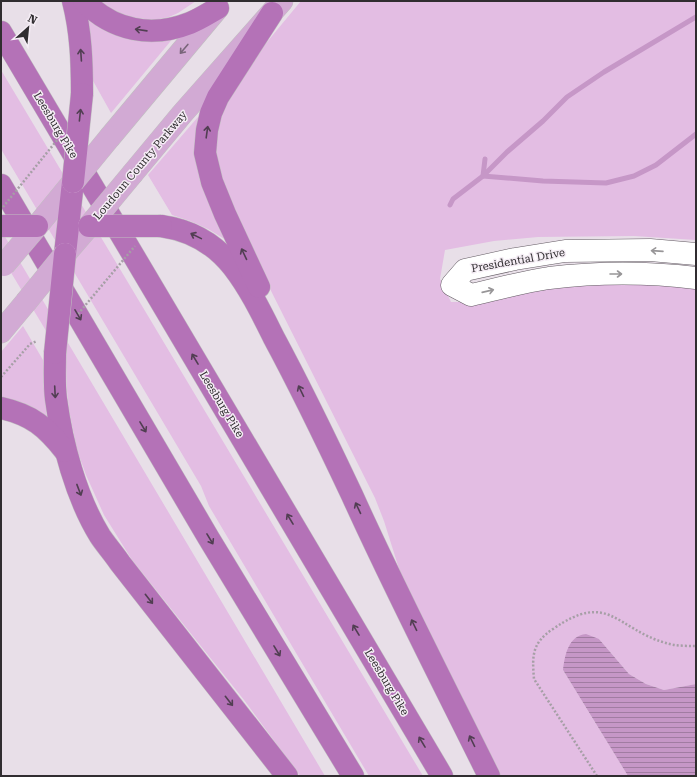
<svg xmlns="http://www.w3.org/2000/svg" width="697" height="777" viewBox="0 0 697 777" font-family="'Roboto Serif',serif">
<defs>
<pattern id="water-rules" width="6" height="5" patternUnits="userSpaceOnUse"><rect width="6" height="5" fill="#c697c7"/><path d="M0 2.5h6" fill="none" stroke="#a17ca2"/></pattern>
</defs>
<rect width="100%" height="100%" fill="#e8dfe8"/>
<g fill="#e3bde3">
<polygon points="97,1 196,1 178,13 169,17 154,20 121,16"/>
<polygon points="301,1 696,1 696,240 634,236 538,237 494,241 445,250 440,279 451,302 480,302 583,282 696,284 696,684 664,690 646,684 629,674 599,639 563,670 628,776 498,776 400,572 384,521 375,498 242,233 216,175 212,146 217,115 238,77"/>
<polygon points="88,20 102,29 115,35 174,37 111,113 92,79 87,22"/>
<polygon points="1,70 423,776 369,776 209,506 201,486 1,149"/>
<polygon points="198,117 196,162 200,181 207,199 226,240 208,229 190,221 172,215 148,175"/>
<polygon points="1,230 325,776 300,776 244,700 132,560 104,515 86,475 77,450 69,410 67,391 66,364 1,256"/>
<polygon points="23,326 43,360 43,381 47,417 1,398 1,352"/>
</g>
<path fill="url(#water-rules)" d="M586,634L599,639L629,674L646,684L664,690L696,684V776H628L563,670C565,655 568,636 586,634Z"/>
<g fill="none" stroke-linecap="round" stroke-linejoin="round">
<g stroke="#c697c7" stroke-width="5">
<polyline points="485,159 483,176 543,181 606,183 634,176 656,165 696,134"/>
<polyline points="450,205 453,199 483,176 507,152 543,121 567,97 604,72 696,17"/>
</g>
<g stroke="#645c64" stroke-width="23">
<path id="minor" d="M696,254L650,250L565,251L515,259L465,270L452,285L471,295C497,289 523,282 549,278C598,272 648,272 696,278"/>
</g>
<g stroke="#c1c0c1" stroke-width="23">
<g id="major">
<polyline points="110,137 217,9"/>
<polyline points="133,173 182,114 282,1"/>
<polyline points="37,226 73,182"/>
<polyline points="65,254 89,226"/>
<polyline points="1,332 26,302"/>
</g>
</g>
<g stroke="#c1c0c1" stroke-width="23">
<g id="highway">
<path d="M73,1C81,32 82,62 82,94"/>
<path d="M84,1C113,31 152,38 190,23C200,19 209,13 218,8"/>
<polyline points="1,32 442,776"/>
<polyline points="1,185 208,537 353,776"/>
<path d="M161,226C190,230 215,244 233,267C250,289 262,314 274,338C302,390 327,442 352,495C395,590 443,683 489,776"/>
<polyline points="65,254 73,182"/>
<polyline points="259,287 225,214 212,182 205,153 207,130 211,113 218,97 272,13"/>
<path d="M55,353C55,368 54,384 56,399C62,444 76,497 100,536C106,545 114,554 120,563L287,776"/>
<path d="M1,408C32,415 46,427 65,451"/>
</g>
</g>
<g stroke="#a69fa6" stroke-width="2.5" stroke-dasharray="2 2" stroke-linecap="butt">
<polyline points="1,377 30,344 37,341"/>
<path d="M597,776L534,679C532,655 532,643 553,629C609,590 616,629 666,643C675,646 687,646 696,646"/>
</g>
<use href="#minor" stroke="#fff" stroke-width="22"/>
<use href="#major" stroke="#d2aad4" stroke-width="22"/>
<use href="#highway" stroke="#b472b7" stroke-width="22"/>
<g stroke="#c1c0c1" stroke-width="23" stroke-linecap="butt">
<g id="major-bridge">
<polyline points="73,182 110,137"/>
<polyline points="89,226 133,173"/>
<polyline points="4,265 37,226"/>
<polyline points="26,302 65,254"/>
</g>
</g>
<g stroke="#c1c0c1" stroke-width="23" stroke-linecap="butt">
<g id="highway-bridge">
<polyline points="73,182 82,94"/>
<polyline points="1,226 37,226"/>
<polyline points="89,226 161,226"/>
<polyline points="55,353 65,254"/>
</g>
</g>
<g stroke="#a69fa6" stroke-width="2.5" stroke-dasharray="2 2" stroke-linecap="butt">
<polyline points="3,207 58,139"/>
<polyline points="78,314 135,246"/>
</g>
<use href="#major-bridge" stroke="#d2aad4" stroke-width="22"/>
<use href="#highway-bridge" stroke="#b472b7" stroke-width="22"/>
</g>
<defs><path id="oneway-shaft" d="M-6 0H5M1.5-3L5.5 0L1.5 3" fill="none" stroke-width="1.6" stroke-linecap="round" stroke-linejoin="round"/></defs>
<g stroke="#513e52">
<use href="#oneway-shaft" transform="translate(141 30) rotate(-172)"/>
<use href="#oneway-shaft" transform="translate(81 55) rotate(-94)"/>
<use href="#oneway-shaft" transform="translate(80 115) rotate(-84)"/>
<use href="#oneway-shaft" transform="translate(207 132) rotate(-82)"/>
<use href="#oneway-shaft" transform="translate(196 236) rotate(-154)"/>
<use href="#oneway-shaft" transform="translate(244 254) rotate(-115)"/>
<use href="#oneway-shaft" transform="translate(78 315) rotate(60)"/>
<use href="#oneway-shaft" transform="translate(195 359) rotate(-121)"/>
<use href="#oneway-shaft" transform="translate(301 391) rotate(-116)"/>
<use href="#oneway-shaft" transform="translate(55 392) rotate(87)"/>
<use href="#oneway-shaft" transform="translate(143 427) rotate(59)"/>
<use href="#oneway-shaft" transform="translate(79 490) rotate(69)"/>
<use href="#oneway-shaft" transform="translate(358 508) rotate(-115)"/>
<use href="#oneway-shaft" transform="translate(290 519) rotate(-121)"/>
<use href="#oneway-shaft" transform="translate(210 539) rotate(59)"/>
<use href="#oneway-shaft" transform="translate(149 599) rotate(52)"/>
<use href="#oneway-shaft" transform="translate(414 625) rotate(-116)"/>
<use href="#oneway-shaft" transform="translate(356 630) rotate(-121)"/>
<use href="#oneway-shaft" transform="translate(277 651) rotate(59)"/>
<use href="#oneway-shaft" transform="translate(229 701) rotate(52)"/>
<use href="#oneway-shaft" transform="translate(472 741) rotate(-116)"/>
<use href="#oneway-shaft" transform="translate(422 742) rotate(-121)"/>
</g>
<use stroke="#79657a" href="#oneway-shaft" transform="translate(184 49) rotate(130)"/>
<g stroke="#989698">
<use href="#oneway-shaft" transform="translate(657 251) rotate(-176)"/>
<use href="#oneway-shaft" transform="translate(616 274)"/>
<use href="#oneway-shaft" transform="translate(488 291) rotate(-13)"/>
</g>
<g text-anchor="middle" stroke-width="3" stroke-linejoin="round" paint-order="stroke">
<g font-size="11" fill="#302d30" stroke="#f5edf5">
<text transform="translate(56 125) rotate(59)" y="4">Leesburg Pike</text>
<text transform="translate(140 165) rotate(-50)" y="4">Loudoun County Parkway</text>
<text transform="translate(518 260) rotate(-10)" y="4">Presidential Drive</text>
<text transform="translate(222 404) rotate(59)" y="4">Leesburg Pike</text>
<text transform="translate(387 682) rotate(59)" y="4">Leesburg Pike</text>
</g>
</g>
<rect width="697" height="777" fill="none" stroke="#302d30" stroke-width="4"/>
<g transform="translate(28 28) rotate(27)" stroke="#f5edf5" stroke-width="3" paint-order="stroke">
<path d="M0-3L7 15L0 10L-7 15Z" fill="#302d30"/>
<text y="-6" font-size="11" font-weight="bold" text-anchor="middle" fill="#302d30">N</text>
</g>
</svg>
